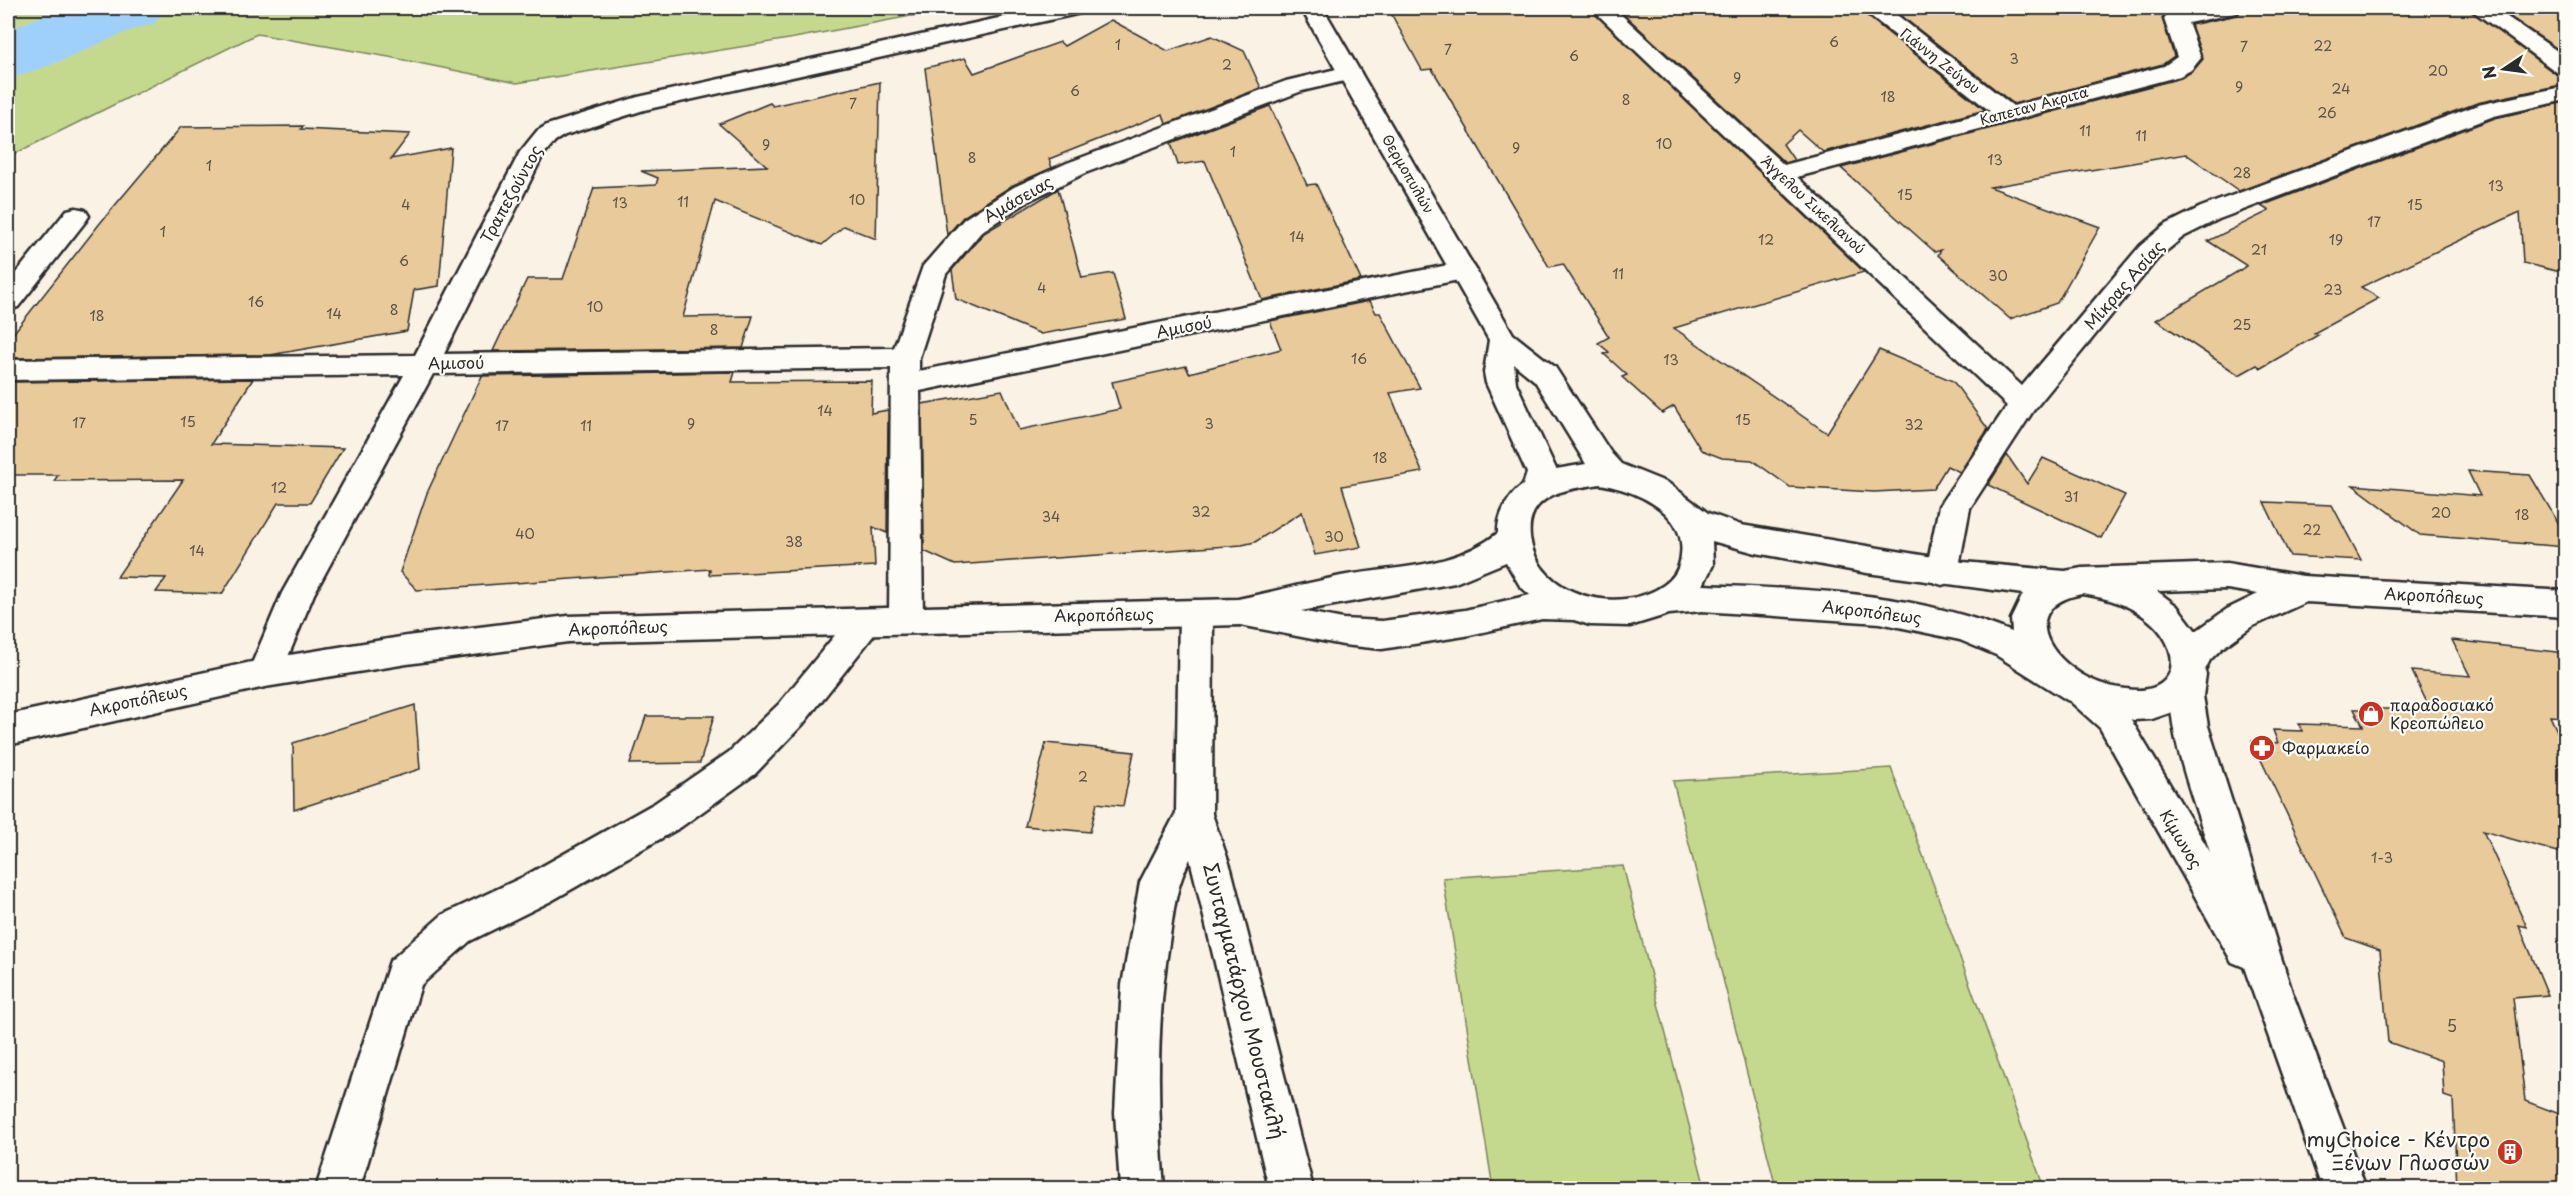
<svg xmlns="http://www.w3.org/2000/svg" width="2573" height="1196" viewBox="0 0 2573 1196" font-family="'Playpen Sans',sans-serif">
<rect width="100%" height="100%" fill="#f9f2e5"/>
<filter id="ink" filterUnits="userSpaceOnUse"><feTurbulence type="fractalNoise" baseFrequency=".0167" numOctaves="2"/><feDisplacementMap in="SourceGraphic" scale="12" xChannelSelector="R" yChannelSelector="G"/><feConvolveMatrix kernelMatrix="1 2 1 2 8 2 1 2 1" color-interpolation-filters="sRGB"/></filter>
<g filter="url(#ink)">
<g fill="#c5d98e" stroke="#78825c" stroke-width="1.5">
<polygon points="8,8 953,8 789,39 517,83 389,57 257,34 8,157"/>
<polygon points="1891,768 2044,1188 1776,1188 1673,781"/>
<polygon points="1623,866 1705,1188 1493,1188 1443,878"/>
</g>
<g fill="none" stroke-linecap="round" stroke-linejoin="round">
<path fill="#9fd0fb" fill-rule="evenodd" d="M61,8H166L155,23C104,36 59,68 8,78V30Z"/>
</g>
<g fill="#e8ca9b" stroke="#2b2b2b" stroke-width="1.5">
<polygon points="1388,8 1589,8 1864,272 1674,328 1827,433 1879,350 1953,381 1988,429 1960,472 1947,466 1933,489 1874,492 1790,487 1752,460 1722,458 1701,450 1674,406 1662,413 1622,377 1627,375 1604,354 1609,352 1598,343 1609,337 1563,264 1549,267 1440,82 1432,69 1422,70"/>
<polygon points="1617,8 1862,8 1866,15 1985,110 1823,152 1798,130 1783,144 1794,160 1785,163"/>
<polygon points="1891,8 2189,8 2167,12 2162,18 2174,56 2163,64 2014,104"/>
<polygon points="2242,8 2467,8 2557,75 2565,77 2565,84 2477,103 2239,191 2186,154 1990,187 2100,227 2057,303 2010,319 1938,255 1941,250 1935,252 1841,168 2181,78 2193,71 2203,59 2191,25 2237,15"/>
<polygon points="2497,8 2565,8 2565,54"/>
<polygon points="1111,20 1168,51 1212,36 1244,51 1261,88 1166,124 1163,114 1049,159 1052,168 1013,185 963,217 947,235 925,68 965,58 974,73 1060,42 1064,46"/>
<polygon points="880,82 876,239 844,226 822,245 715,201 683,317 753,316 743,348 493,351 527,279 563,279 594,188 656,185 658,178 641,171 767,166 719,124 770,103 773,106"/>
<polygon points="2565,102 2565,273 2523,263 2520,212 2361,287 2379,298 2314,333 2318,335 2261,368 2257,365 2239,375 2156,320 2247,266 2208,241 2269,211 2261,206 2495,118"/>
<polygon points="1270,106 1307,185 1316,184 1361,280 1262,300 1205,161 1178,165 1171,143"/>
<polygon points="303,126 301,129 410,134 391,159 451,148 439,286 414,290 407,331 270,355 8,358 8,340 101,222 181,127"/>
<polygon points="1058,189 1082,278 1113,273 1126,319 1041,334 956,299 952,270 984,233"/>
<polygon points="1370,301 1376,313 1380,313 1420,388 1390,393 1422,472 1342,486 1361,547 1315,555 1302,512 1255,542 1242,545 955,565 924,551 922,404 1002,390 1019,430 1120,409 1112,382 1186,366 1189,373 1281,349 1270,321"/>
<polygon points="735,372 732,382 872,381 871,413 888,410 887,533 873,527 875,566 709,575 710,569 417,590 400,572 427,493 482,376"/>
<polygon points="253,379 211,444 343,448 310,503 278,503 222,594 156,592 166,578 117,577 183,480 54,481 58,475 8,475 8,382"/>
<polygon points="2007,455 2027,484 2043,458 2125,495 2101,538 1988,485"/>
<polygon points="2468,471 2530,475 2565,534 2565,547 2420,535 2353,485 2480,496"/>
<polygon points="2264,502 2332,505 2361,560 2290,556"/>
<polygon points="2452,640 2565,653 2565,717 2550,716 2565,748 2565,854 2483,831 2527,927 2519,925 2548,995 2513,998 2525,1101 2565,1116 2565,1188 2457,1188 2453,1099 2444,1096 2442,1061 2388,1042 2380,950 2346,938 2252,741 2278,743 2273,730 2303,731 2299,724 2363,726 2354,709 2430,709 2412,671 2470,676"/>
<polygon points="415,705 420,769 294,810 293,743"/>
<polygon points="646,716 714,716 700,763 630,764"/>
<polygon points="1046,743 1134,752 1123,806 1097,803 1090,832 1025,826"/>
</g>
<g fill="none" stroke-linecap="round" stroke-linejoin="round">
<g stroke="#2b2b2b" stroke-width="5">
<g id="minor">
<polygon points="1044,8 1083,8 1080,13 1072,15 644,110 565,135 555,141 543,155 444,354 894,348 923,266 964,219 1014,187 1067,163 1286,81 1349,66 1357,68 1361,73 1357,78 1302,91 1085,173 1032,199 982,231 946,274 919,358 919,371 1463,262 1473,265 1477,271 1473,277 920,391 923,619 918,628 906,632 894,628 889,619 891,368 433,374 314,594 277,683 265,687 253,683 248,673 282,593 404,375 8,380 8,360 415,355 520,152 537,131 547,125 638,97"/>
<polygon points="1591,8 1614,8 1784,165 1990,111 1867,13 1864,8 1888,8 2013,106 2164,66 2177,57 2164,19 2167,14 2198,8 2240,8 2237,13 2188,23 2201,58 2191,70 2180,76 1797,177 2022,386 2140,246 2165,225 2201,207 2478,105 2566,86 2566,100 2494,116 2219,219 2183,237 2158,258 2033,411 1970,508 1958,572 1954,581 1942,585 1930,581 1926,572 1939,506 2007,406"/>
<polygon points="2469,8 2494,8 2566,57 2566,75 2558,73"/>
<polygon points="76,208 85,210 89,216 85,222 18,307 8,310 8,283 67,210"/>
<path d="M1196,600L1208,604L1213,613L1212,814L1231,869L1313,1188H1269L1190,859C1175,889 1174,910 1169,943C1156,1024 1157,1106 1164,1188H1120L1115,1113L1122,985L1140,882L1176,813L1179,613L1184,604Z"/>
<polygon points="865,609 877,613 882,622 877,631 803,724 755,774 681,827 551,901 470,941 421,985 360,1188 316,1188 390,961 442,915 523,877 655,803 729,752 779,704 853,613"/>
<path d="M2189,660L2201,664L2206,674L2203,696L2208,726L2292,992L2366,1188H2322L2244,967L2232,962L2100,728L2072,703L2067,693L2072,683L2084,679L2096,683L2124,708L2210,852C2196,805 2155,708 2177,664Z"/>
</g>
</g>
<g stroke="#2b2b2b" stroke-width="5">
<path id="tertiary" d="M1301,8H1323L1513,334L1555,367L1611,453L1621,464L1668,483L1708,513L1741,525L1963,562L2065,571L2082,568L2227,563L2303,576L2566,591V617L2306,602L2251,627L2222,648L2210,660L2189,702L2178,710L2152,719L2134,720L2106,714L2067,700L1996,655L1960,640L1880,623L1702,611L1669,614L1630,626L1590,625L1574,620L1542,619L1465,636L1382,649L1343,645L1240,625L568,642L407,664L265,687L8,745V715L265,659L407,636L568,616L1238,599C1272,592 1307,583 1341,576C1395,566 1453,569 1498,533C1497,516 1509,494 1523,485L1527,473L1486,383L1484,372L1489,340ZM1514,364L1535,381L1586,464L1556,469L1516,383ZM1600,484C1634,490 1687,511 1681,555C1680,568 1675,577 1664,585C1620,616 1537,597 1530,537C1529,527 1530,516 1537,507C1552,489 1579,488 1600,484ZM1712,541L1756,553L1867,573L2023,594L2011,619L2012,632C1909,591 1812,590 1703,585L1713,565ZM1506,562L1520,586L1530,595L1465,610L1382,621L1343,619L1301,611L1455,583ZM2227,589L2258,594L2227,609L2196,631L2177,606L2157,591ZM2082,594C2108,598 2133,605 2153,624C2185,655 2176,697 2126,689C2108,687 2090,681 2075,670C2038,644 2029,604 2082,594Z"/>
</g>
<use href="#minor" fill="#fdfcf7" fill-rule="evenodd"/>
<use href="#tertiary" fill="#fdfcf7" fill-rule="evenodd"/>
</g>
</g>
<defs>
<g id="shop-disc" transform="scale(1.35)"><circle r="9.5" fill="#c8321e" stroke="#fdfcf7"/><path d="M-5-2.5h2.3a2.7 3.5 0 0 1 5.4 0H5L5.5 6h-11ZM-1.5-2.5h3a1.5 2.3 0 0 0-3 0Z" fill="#fff"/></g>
<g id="pharmacy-disc" transform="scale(1.35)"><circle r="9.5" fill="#c8321e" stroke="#fdfcf7"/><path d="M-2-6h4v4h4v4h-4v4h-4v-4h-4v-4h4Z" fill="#fff"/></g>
<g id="building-disc" transform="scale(1.35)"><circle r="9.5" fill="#c8321e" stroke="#fdfcf7"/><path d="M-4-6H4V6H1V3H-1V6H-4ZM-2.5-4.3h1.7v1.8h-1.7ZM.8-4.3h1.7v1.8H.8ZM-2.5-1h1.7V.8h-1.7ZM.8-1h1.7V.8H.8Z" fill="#fff"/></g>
</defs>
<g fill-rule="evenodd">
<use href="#shop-disc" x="2371" y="714"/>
<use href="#pharmacy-disc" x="2262" y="748"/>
<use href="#building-disc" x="2510" y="1152"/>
</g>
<g text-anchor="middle" stroke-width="4.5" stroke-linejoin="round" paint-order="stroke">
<g font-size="14" fill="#5a5347">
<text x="1834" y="47">6</text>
<text x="1118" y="50">1</text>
<text x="2323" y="51">22</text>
<text x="2244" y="52">7</text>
<text x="1448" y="55">7</text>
<text x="1574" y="61">6</text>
<text x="2014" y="64">3</text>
<text x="1227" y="70">2</text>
<text x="2438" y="76">20</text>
<text x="1737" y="83">9</text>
<text x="2239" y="92">9</text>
<text x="2341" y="94">24</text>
<text x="1075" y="96">6</text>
<text x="1888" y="102">18</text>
<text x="1626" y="105">8</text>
<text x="853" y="109">7</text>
<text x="2327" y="118">26</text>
<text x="2085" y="136">11</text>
<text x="2141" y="141">11</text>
<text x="1664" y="149">10</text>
<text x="766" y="150">9</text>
<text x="1516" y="153">9</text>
<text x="1233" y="157">1</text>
<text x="972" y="163">8</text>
<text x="1995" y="165">13</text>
<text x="209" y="171">1</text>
<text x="2242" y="178">28</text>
<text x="2496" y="191">13</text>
<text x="1905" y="200">15</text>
<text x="857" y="205">10</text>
<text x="683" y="207">11</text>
<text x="620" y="208">13</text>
<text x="406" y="210">4</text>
<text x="2415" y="210">15</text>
<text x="2374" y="227">17</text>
<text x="163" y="237">1</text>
<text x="1297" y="242">14</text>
<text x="1766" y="245">12</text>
<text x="2336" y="245">19</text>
<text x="2259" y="255">21</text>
<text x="404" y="266">6</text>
<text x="1618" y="279">11</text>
<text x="1998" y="281">30</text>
<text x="1042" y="293">4</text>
<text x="2333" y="295">23</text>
<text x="256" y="307">16</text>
<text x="595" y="312">10</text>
<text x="394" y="315">8</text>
<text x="334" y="319">14</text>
<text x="97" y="321">18</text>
<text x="2242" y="330">25</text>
<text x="714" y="335">8</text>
<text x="1359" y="364">16</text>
<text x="1671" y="365">13</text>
<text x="825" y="416">14</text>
<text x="973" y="425">5</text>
<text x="1743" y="425">15</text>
<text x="188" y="427">15</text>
<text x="79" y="428">17</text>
<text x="691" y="429">9</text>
<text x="1209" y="429">3</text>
<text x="1914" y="430">32</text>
<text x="502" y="431">17</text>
<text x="586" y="431">11</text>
<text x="1380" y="463">18</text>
<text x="279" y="493">12</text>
<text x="2071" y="502">31</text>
<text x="1201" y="517">32</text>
<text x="2441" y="518">20</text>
<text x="2522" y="520">18</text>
<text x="1051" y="522">34</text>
<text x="2312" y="535">22</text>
<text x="525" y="539">40</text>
<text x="1334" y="542">30</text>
<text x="794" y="547">38</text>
<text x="197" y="556">14</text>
<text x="1083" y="782">2</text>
<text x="2382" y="863">1-3</text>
</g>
<g font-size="14" fill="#2b2b2b" stroke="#fdfcf7">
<text transform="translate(1940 61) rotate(38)" y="5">Γιάννη Ζεύγου</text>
<text transform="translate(2034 106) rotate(-15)" y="5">Καπεταν Ακριτα</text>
<text transform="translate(1408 174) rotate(60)" y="5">Θερμοπυλών</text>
<text transform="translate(1813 205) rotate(43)" y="5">Άγγελου Σικελιανού</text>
</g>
<g font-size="16" fill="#2b2b2b" stroke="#fdfcf7">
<text transform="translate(511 194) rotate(-61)" y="6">Τραπεζούντος</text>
<text transform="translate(1018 199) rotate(-30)" y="6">Αμάσειας</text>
<text transform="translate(2124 285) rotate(-49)" y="6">Μίκρας Ασίας</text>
<text transform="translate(1184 327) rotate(-11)" y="6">Αμισού</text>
<text transform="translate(456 363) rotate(-1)" y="6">Αμισού</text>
<text transform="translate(2434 596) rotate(3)" y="6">Ακροπόλεως</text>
<text transform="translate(1872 612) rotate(7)" y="6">Ακροπόλεως</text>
<text transform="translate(1104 615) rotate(-1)" y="6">Ακροπόλεως</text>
<text transform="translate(618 628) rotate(-2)" y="6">Ακροπόλεως</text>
<text transform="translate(138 700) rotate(-12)" y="6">Ακροπόλεως</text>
<text transform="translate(2181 839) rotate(59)" y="6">Κίμωνος</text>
</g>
<g font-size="16" fill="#2b2b2b" stroke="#fdfcf7" text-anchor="start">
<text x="2390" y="711">παραδοσιακό<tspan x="2390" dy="18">Κρεοπώλειο</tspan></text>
<text x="2282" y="754">Φαρμακείο</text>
</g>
<g font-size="16" fill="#5a5347">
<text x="2452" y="1032">5</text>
</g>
<g font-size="20" fill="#2b2b2b" stroke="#fdfcf7">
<text transform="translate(1244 1001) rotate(76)" y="7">Συνταγματάρχου Μουστακλή</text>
</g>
<g font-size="20" fill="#2b2b2b" stroke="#fdfcf7" text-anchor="end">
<text x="2490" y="1147">myChoice - Κέντρο<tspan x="2490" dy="23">Ξένων Γλωσσών</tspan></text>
</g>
</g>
<rect width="2573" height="1196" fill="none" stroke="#fdfcf7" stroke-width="30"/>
<rect x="15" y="15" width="2543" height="1166" fill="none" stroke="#2b2b2b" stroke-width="2" filter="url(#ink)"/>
<g transform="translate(2504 69) rotate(257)" stroke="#fdfcf7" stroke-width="4.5" paint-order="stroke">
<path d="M0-4.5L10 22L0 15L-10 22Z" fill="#2b2b2b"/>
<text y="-9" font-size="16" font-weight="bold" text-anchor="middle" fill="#2b2b2b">N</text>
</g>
</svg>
